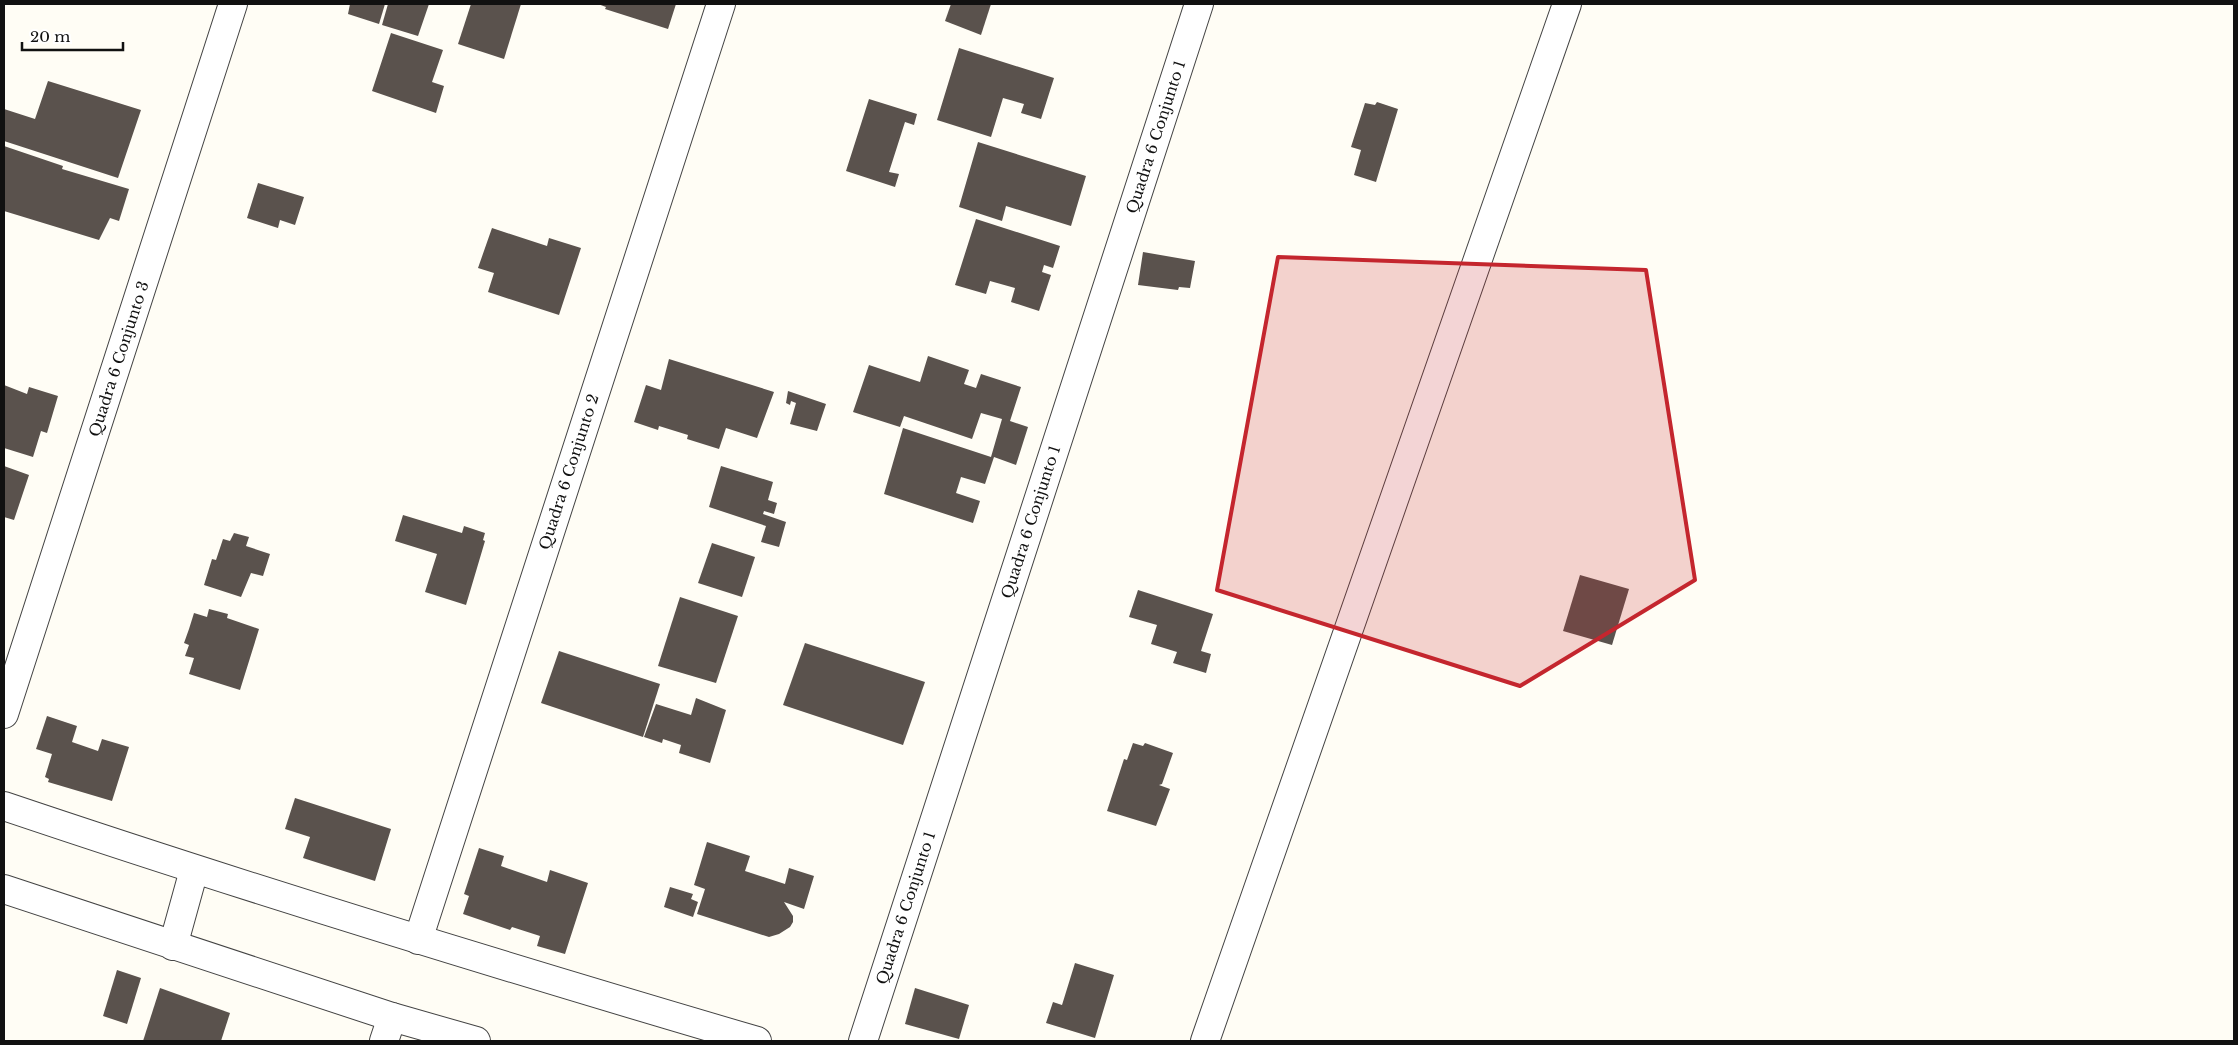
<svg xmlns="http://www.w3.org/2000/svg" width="2238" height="1045" viewBox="0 0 2238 1045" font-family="'Libre Baskerville',serif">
<rect width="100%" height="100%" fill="#fffdf5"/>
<g fill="#5a524d">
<polygon points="350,4 385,4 379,24 348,14"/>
<polygon points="388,4 429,4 418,36 382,25"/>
<polygon points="471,4 521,4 504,59 458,44"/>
<polygon points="598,4 676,4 668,29 605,9 606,7"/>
<polygon points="951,4 991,4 981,35 945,21"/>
<polygon points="391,33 443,50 432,82 444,86 436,113 372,91"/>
<polygon points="959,48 1054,78 1041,119 1021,113 1024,104 1003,98 991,137 937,120"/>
<polygon points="48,81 141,110 118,178 4,141 4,109 35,119"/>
<polygon points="869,99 917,114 914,125 905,122 889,172 899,174 895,187 846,171"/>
<polygon points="1377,102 1398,109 1376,182 1354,175 1361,150 1351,147 1365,103 1375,105"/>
<polygon points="978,142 1086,176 1071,226 1006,206 1002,221 959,207"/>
<polygon points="4,146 63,166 62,169 129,189 119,221 110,218 99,240 4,211"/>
<polygon points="258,183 304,197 295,225 280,220 278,228 247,218"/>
<polygon points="976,219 1060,246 1053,268 1044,265 1042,272 1051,275 1039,311 1011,302 1015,288 990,281 986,294 955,285"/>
<polygon points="492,228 547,246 549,238 581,248 559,315 488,292 494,273 478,268"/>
<polygon points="1143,252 1195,261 1190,288 1179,287 1178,290 1138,285"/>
<polygon points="928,356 969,370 964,384 976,388 981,374 1021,387 1010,421 1028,427 1016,465 994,457 985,484 961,477 956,493 980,501 973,523 884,494 903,428 991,457 1002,419 981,413 972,439 904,416 900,427 853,412 869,365 920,382"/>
<polygon points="669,359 774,392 757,438 726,428 719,449 687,439 688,435 659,426 658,430 634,422 646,385 661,390"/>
<polygon points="4,385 27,394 29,387 58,396 47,433 41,431 33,457 4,448"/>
<polygon points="788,391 826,404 817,431 790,424 796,403 791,401 790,405 786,403"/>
<polygon points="4,466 29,475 14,520 4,517"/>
<polygon points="721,466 773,482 768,500 777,503 774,514 764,511 763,514 786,522 779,547 761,542 766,526 709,507"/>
<polygon points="403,515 462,533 464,526 485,533 483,540 485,541 466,605 425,592 437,554 395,541"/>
<polygon points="234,533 249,537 246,546 270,554 263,576 251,573 241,597 204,585 212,559 216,560 223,539 230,541"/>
<polygon points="712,543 755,557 742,597 698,583"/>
<polygon points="1580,575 1629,589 1612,645 1563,631"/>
<polygon points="1138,590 1213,614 1201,651 1211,654 1206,673 1173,663 1177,652 1151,644 1157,625 1129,617"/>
<polygon points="680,597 738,616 716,683 658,666"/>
<polygon points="209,609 228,614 227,618 259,629 240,690 189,674 194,658 185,656 189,645 184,643 189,629 194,613 207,617"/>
<polygon points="805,643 925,682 903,745 783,705"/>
<polygon points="559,651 660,684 643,737 541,703"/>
<polygon points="696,698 726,710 710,763 679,753 681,745 663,739 662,743 644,737 656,704 691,715"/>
<polygon points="47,716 77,726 72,742 98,751 102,739 129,747 112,801 48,782 49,779 45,777 52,754 36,749"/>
<polygon points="1133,743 1143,746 1145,743 1173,753 1162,784 1159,785 1170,789 1156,826 1107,811 1124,759 1127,760"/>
<polygon points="295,798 391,829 375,881 303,858 310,837 285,829"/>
<polygon points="707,842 750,856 745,871 785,884 789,868 814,876 804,909 784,902 793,916 793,922 790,927 779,934 769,937 697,914 705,889 694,885"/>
<polygon points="479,848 504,856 501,866 547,882 550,870 588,883 565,954 537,946 540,936 512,927 510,930 463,914 469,896 464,894"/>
<polygon points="670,887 693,894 691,899 698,902 693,917 664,907"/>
<polygon points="1075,963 1114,975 1095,1038 1046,1023 1053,1002 1062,1005"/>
<polygon points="117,970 141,978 127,1024 103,1016"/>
<polygon points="160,988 230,1013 221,1041 143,1041"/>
<polygon points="915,988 969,1005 959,1039 905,1024"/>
</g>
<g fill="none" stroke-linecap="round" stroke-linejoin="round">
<g stroke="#444" stroke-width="30">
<g id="minor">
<polyline points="4,714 233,4"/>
<path d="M4,806C253,890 505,967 757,1041"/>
<polyline points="4,889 392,1017 476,1041"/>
<polyline points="418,940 721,4"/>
<polyline points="173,946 194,870"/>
<polyline points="384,1041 392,1017"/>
<polyline points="863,1041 1199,4"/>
<polyline points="1205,1041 1567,4"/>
</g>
</g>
<use href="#minor" stroke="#fff" stroke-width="28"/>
</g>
<path fill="#c4262e" fill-opacity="0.2" stroke="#c4262e" stroke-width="4" stroke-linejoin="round" d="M1278,257L1646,270L1695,580L1520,686L1217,590Z"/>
<g text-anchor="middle" stroke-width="5" stroke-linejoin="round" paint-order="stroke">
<g font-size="15" fill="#111" stroke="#fff">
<text transform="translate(1156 137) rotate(-72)" y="5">Quadra 6 Conjunto 1</text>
<text transform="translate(119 359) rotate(-72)" y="5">Quadra 6 Conjunto 3</text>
<text transform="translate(569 472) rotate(-72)" y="5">Quadra 6 Conjunto 2</text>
<text transform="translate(1031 522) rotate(-72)" y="5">Quadra 6 Conjunto 1</text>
<text transform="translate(906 908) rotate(-72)" y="5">Quadra 6 Conjunto 1</text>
</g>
</g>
<rect width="2238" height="1045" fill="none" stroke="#111111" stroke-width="10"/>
<path d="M22 42v8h101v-8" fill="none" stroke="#111111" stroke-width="2.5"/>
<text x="30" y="42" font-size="15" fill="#111111" stroke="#ffffff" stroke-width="4" paint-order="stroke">20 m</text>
</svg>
